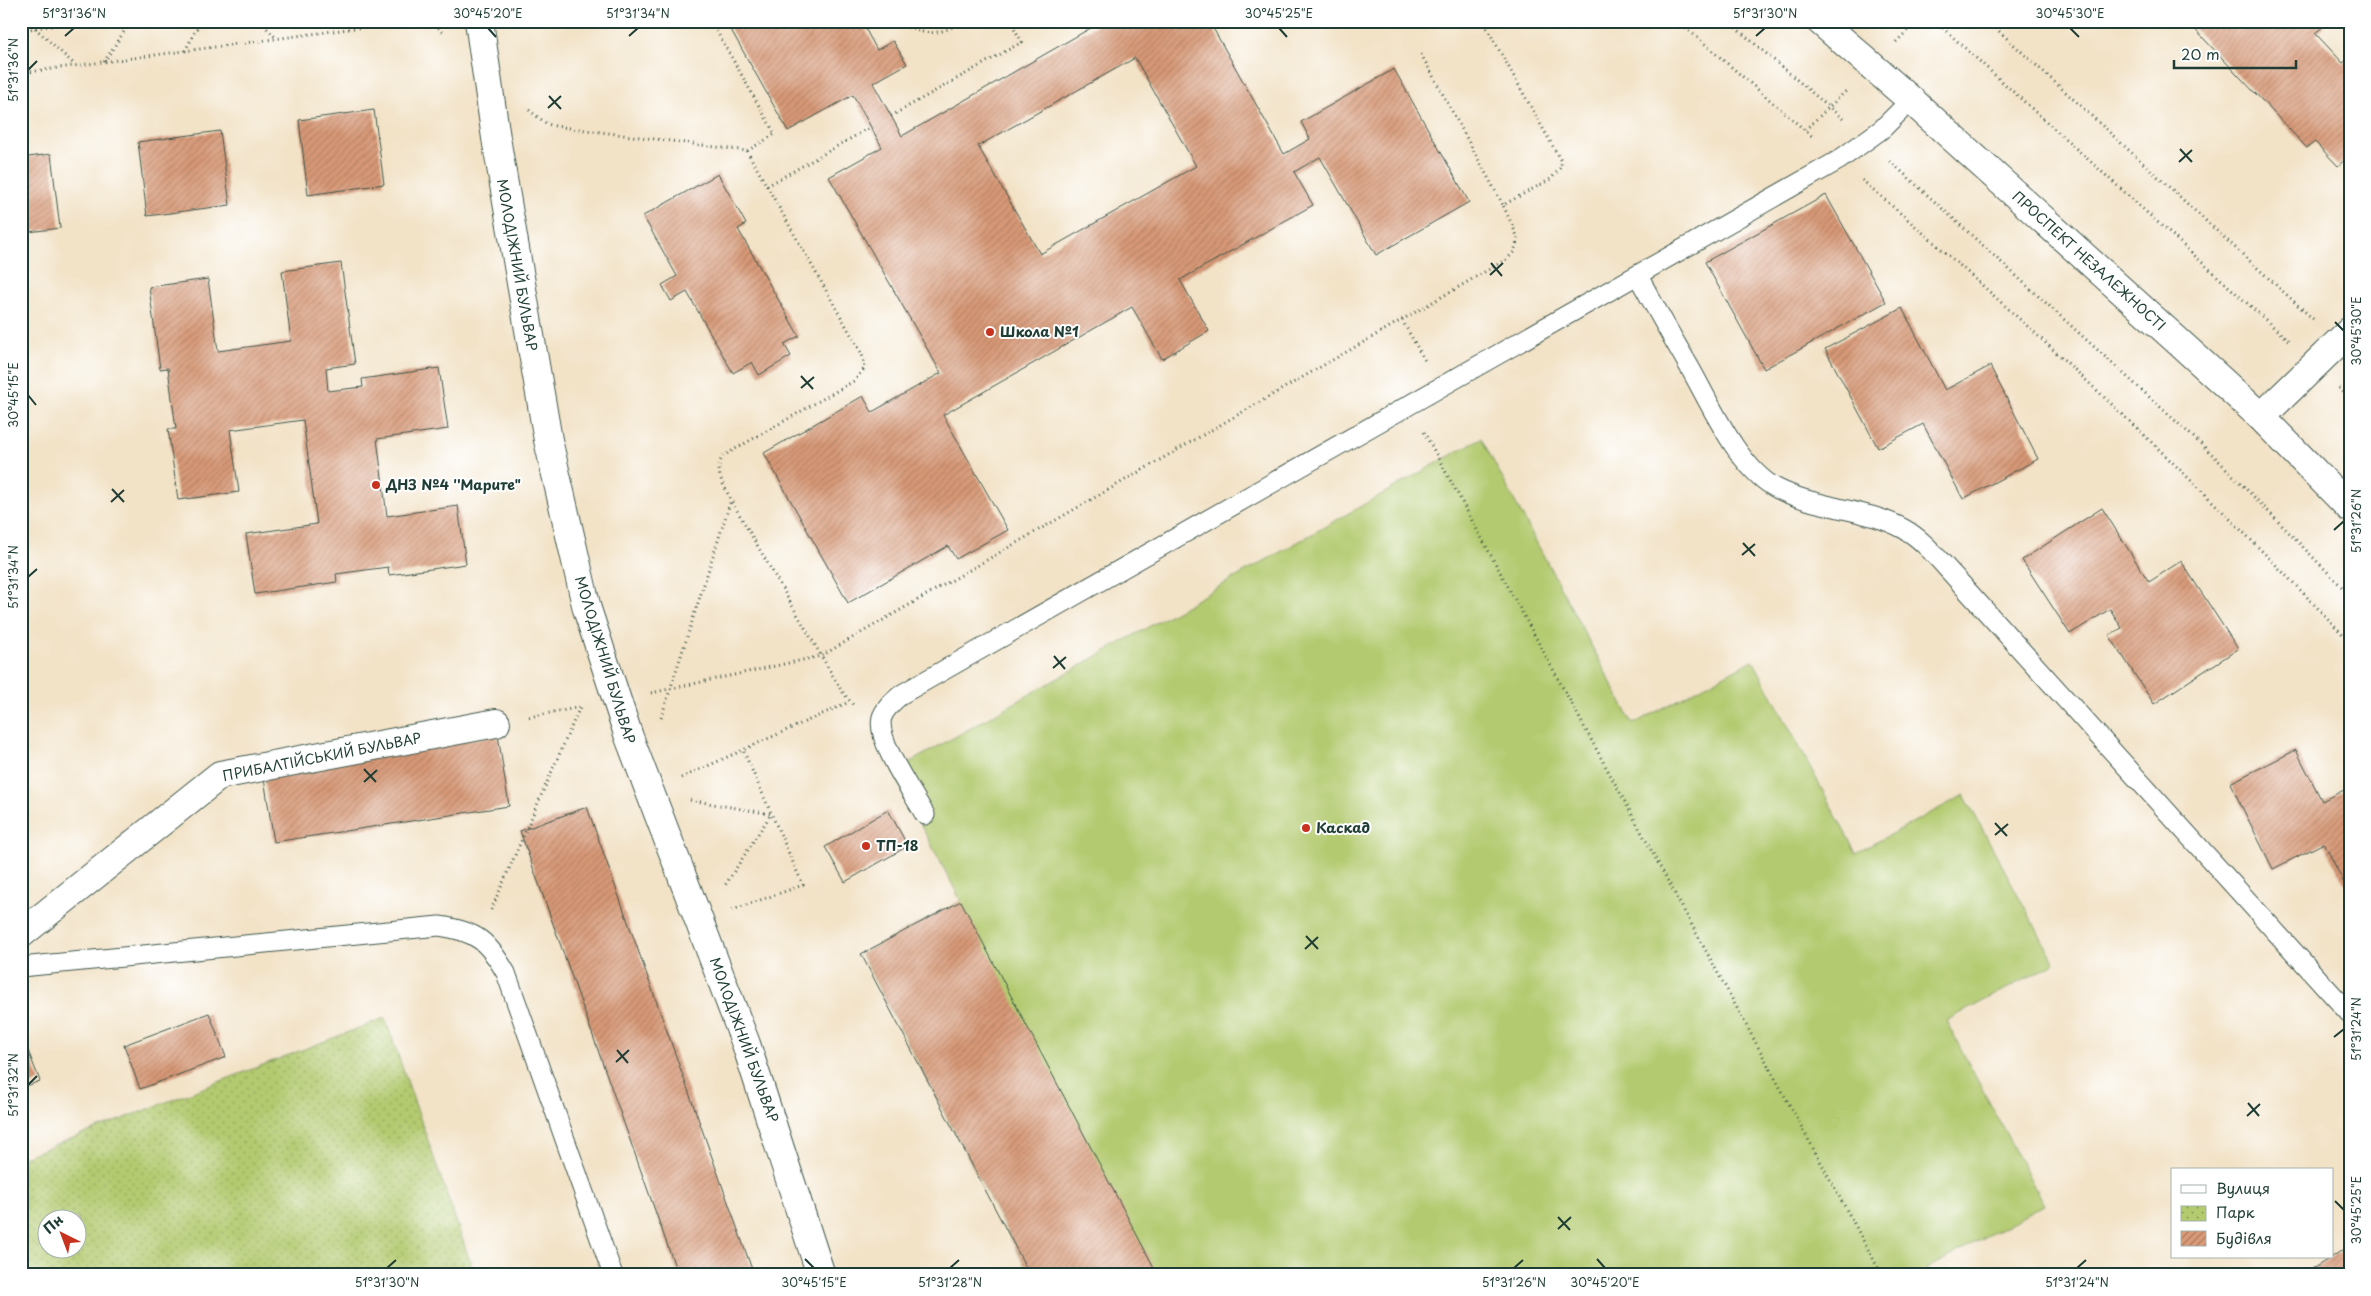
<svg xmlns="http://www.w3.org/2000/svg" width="2371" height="1296" viewBox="0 0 2371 1296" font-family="'Playpen Sans',sans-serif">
<defs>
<pattern id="park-dots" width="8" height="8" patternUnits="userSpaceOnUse" patternTransform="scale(1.25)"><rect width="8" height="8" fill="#b3ca6f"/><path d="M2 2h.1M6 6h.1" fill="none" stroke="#91a55c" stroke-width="1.8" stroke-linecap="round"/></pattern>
<pattern id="building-hatch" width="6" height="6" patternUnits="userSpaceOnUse" patternTransform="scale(1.25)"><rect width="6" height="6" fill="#d89977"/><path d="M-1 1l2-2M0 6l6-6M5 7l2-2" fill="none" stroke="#af7e62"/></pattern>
</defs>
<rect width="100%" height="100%" fill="#fff"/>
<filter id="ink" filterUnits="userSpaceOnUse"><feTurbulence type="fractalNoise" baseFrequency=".02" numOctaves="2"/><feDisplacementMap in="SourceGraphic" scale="10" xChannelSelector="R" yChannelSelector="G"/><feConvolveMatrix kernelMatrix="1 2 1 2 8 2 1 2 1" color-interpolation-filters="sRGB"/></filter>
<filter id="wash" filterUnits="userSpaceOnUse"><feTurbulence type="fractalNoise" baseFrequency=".0096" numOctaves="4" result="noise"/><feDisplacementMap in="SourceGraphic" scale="20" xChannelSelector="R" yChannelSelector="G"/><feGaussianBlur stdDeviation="1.12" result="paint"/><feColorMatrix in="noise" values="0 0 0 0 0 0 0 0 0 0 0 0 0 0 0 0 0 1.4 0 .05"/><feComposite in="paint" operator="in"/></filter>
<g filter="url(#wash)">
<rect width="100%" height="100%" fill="#f2e2c6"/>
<path fill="url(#park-dots)" stroke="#698452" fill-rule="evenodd" d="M385,1018L475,1275H21V1158ZM48,1218H78V1248H48Z"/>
<polygon fill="#b3ca6f" stroke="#698452" points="1481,438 1633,724 1753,660 1856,853 1964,795 2055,963 1946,1021 2044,1205 1926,1269 1929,1275 1030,1275 861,954 961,901 893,772"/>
<g id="blocks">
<g fill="url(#building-hatch)" fill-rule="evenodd">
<path d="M726,21H861L877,50L893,41L907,64L873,83L902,136L1103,21H1209L1284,154L1310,139L1301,122L1394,69L1469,202L1376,255L1320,157L1294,172L1313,205L1180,280L1209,331L1162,359L1132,307L943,415L1008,530L956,559L948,546L848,603L764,453L863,396L872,412L941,373L829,177L882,147L853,95L788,131ZM1135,58L1196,166L1040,254L978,146Z"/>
<polygon points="2187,21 2319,21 2324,26 2315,33 2343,63 2350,57 2350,155 2338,166 2315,142 2307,148"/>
<polygon points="374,110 384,184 308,195 299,120"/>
<polygon points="220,131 230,205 147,216 138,142"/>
<polygon points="51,154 60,228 21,233 21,158"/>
<polygon points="718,174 746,224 738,229 799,336 784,344 791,356 759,375 752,362 733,373 687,292 671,301 662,285 677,276 643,216"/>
<polygon points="1826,195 1886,302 1764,369 1705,262"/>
<polygon points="341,263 355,364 326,368 328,391 363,387 362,379 439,368 448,429 377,439 387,516 458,506 466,564 389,575 388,567 336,574 337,582 255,594 246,534 317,524 303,420 230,430 239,492 178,500 168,429 176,429 168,368 160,369 149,287 208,279 218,351 291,341 282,271"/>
<polygon points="1902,308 1945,390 1990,366 2038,459 1963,499 1923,424 1878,448 1825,349"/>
<polygon points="2102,508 2149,582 2181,561 2238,649 2154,704 2109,635 2122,628 2110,609 2070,634 2022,560"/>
<polygon points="498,735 509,806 274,842 263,772"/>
<polygon points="2296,750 2322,801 2350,787 2350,895 2324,843 2273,869 2230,783"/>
<polygon points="587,807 754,1275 678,1275 520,831"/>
<polygon points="888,810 908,846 845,882 825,847"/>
<polygon points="961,901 1158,1275 1030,1275 861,954"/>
<polygon points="209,1013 226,1057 140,1089 124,1045"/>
<polygon points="21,1033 40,1081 21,1088"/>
<polygon points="2350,1245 2350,1275 2302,1275 2332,1257"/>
</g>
</g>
</g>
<g filter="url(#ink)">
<use href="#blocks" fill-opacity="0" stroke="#3f564a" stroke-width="1"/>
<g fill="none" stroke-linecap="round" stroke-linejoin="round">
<g stroke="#3f564a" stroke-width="21">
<g id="service">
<path d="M1638,276C1655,307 1672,337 1690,368C1711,405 1739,470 1778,489C1818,509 1866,508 1904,529C1924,540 1939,560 1954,576L2350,1014"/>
<path d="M925,815C914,794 875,740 882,717C886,707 895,700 902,694L1839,160L1882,129L1911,100"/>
<path d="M21,967L439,926C476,931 488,941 506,973L613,1275"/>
</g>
</g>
<g stroke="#3f564a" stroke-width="30">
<polyline id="pedestrian" points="479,21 496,138 548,440 587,609 629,737 746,1044 821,1275"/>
</g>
<g stroke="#3f564a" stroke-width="30">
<polyline id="minor" points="21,934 220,775 496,723"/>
</g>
<g stroke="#3f564a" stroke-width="30">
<g id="tertiary">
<polyline points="1820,21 1911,100 2224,383 2261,417 2350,508"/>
<polyline points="2261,417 2350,331"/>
</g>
</g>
<g stroke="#3f564a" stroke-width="3" stroke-dasharray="1 4" stroke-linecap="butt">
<polyline points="260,21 277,39"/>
<polyline points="431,21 445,34"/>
<path d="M894,21C924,35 934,38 964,21"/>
<polyline points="1678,21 1814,138"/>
<polyline points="1728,21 1843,119"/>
<polyline points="1935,21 2289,341"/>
<polyline points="1988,21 2313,319"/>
<polyline points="35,28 75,65"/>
<polyline points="21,30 87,21"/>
<polyline points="1896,42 1917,21"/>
<polyline points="185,51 201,21"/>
<polyline points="1421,54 1503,205"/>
<polyline points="104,62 131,21"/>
<polyline points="21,73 408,21"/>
<polyline points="529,110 547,124 555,126 747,151 775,134 711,21"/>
<polyline points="891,116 1022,42 1010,21"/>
<polyline points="1805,130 1847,90"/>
<path d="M747,151L862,354L865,368L854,381L723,456C713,471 724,485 731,500L841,690L854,706"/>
<polyline points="1890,161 2213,455 2350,595"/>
<path d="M1862,180C2031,325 2197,480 2350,642"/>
<polyline points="767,186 871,127"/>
<polyline points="1402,320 1425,361"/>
<polyline points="2339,388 2350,398"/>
<polyline points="1424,432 1882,1275"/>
<polyline points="651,693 821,656 1507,259 1514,252 1518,238 1503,205 1551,179 1561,167 1561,161 1483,21"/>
<polyline points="529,717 581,707"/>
<polyline points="661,718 731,500"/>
<polyline points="681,778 849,702"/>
<polyline points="690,800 771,814 724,887"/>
<polyline points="491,910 580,707"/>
<polyline points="732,910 803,885 743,750"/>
</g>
<use href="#service" stroke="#fff" stroke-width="19"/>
<use href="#pedestrian" stroke="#fff" stroke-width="28"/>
<use href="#minor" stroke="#fff" stroke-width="28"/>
<use href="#tertiary" stroke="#fff" stroke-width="28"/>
</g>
</g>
<path fill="none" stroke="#1f3d34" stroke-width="2" d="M488,28L496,37M1279,28L1287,37M2070,28L2079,37M65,36L74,28M629,36L638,28M1756,36L1765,28M28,70L37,61M549,96L561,109M548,108L561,96M2180,149L2192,162M2179,162L2192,150M1491,263L1502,276M1490,275L1503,263M2335,322L2344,331M801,376L813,389M801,388L814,377M28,395L36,405M112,489L124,502M111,502L124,490M2334,530L2344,521M1743,543L1755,556M1742,555L1755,544M28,577L37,569M1054,656L1065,669M1053,668L1066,657M364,769L376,782M364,782L377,770M1995,823L2007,836M1995,835L2008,824M1306,936L1318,949M1305,949L1318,937M2334,1037L2344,1029M617,1050L628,1063M616,1062L629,1050M28,1085L37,1076M2248,1103L2259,1116M2247,1116L2260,1104M2335,1201L2344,1210M1558,1217L1570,1230M1558,1229L1571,1217M805,1259L814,1268M1597,1259L1605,1268M387,1268L396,1260M950,1268L959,1260M1514,1268L1523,1260M2077,1268L2086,1260"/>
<g fill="#c8321e" stroke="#fff" stroke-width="2">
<circle cx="990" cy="332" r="5"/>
<circle cx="376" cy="485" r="5"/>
<circle cx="1306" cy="828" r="5"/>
<circle cx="866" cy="846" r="5"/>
</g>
<g text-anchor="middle" stroke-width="4" stroke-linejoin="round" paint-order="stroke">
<g font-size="14" fill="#1f3d34" stroke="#fff">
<text transform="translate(2089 261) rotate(42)" y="5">ПРОСПЕКТ НЕЗАЛЕЖНОСТІ</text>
<text transform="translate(517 265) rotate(80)" y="5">МОЛОДІЖНИЙ БУЛЬВАР</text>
<text transform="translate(605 660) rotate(73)" y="5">МОЛОДІЖНИЙ БУЛЬВАР</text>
<text transform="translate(322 757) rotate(-11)" y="5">ПРИБАЛТІЙСЬКИЙ БУЛЬВАР</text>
<text transform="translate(744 1040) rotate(70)" y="5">МОЛОДІЖНИЙ БУЛЬВАР</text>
</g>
<g font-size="14" font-weight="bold" fill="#1f3d34" stroke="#fff" text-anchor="start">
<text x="1000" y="337">Школа №1</text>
<text x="386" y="490">ДНЗ №4 ''Марите"</text>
<text x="1316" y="833">Каскад</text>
<text x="876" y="851">ТП-18</text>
</g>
</g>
<rect width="2371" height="1296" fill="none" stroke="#fff" stroke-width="55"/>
<rect x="2171" y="1168" width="162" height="90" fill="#ffffff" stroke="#a5b1ae"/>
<rect x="2181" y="1185" width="25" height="8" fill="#ffffff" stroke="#a5b1ae"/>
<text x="2216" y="1194" font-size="15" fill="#1f3d34">Вулиця</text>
<rect x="2181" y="1206" width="25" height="15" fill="url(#park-dots)" stroke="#a5b1ae"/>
<text x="2216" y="1218" font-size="15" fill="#1f3d34">Парк</text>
<rect x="2181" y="1231" width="25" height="15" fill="url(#building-hatch)" stroke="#a5b1ae"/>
<text x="2216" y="1244" font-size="15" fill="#1f3d34">Будівля</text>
<g transform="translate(62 1234) rotate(318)"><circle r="24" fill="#ffffff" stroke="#a5b1ae"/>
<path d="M0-4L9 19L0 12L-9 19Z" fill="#c8321e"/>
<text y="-8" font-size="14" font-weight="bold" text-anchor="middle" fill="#1f3d34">Пн</text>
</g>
<path d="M2174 60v8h122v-8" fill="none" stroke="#1f3d34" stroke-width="2.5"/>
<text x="2181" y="60" font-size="15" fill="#1f3d34" stroke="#ffffff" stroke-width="4" paint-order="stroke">20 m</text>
<rect x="28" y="28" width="2316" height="1240" fill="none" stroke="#1f3d34" stroke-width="2"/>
<g font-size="12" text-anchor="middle" fill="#1f3d34">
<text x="74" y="18">51°31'36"N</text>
<text x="488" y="18">30°45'20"E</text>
<text x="638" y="18">51°31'34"N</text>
<text x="1279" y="18">30°45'25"E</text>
<text x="1765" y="18">51°31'30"N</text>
<text x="2070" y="18">30°45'30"E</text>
<text transform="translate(14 70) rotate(-90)" y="4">51°31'36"N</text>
<text transform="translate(2357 331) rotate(-90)" y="4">30°45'30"E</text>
<text transform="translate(14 395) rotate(-90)" y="4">30°45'15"E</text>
<text transform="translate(2357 521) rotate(-90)" y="4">51°31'26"N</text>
<text transform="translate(14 577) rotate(-90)" y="4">51°31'34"N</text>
<text transform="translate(2357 1029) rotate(-90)" y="4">51°31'24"N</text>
<text transform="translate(14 1085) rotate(-90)" y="4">51°31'32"N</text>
<text transform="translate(2357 1210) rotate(-90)" y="4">30°45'25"E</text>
<text x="387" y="1287">51°31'30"N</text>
<text x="814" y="1287">30°45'15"E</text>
<text x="950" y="1287">51°31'28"N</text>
<text x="1514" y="1287">51°31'26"N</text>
<text x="1605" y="1287">30°45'20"E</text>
<text x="2077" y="1287">51°31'24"N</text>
</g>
</svg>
